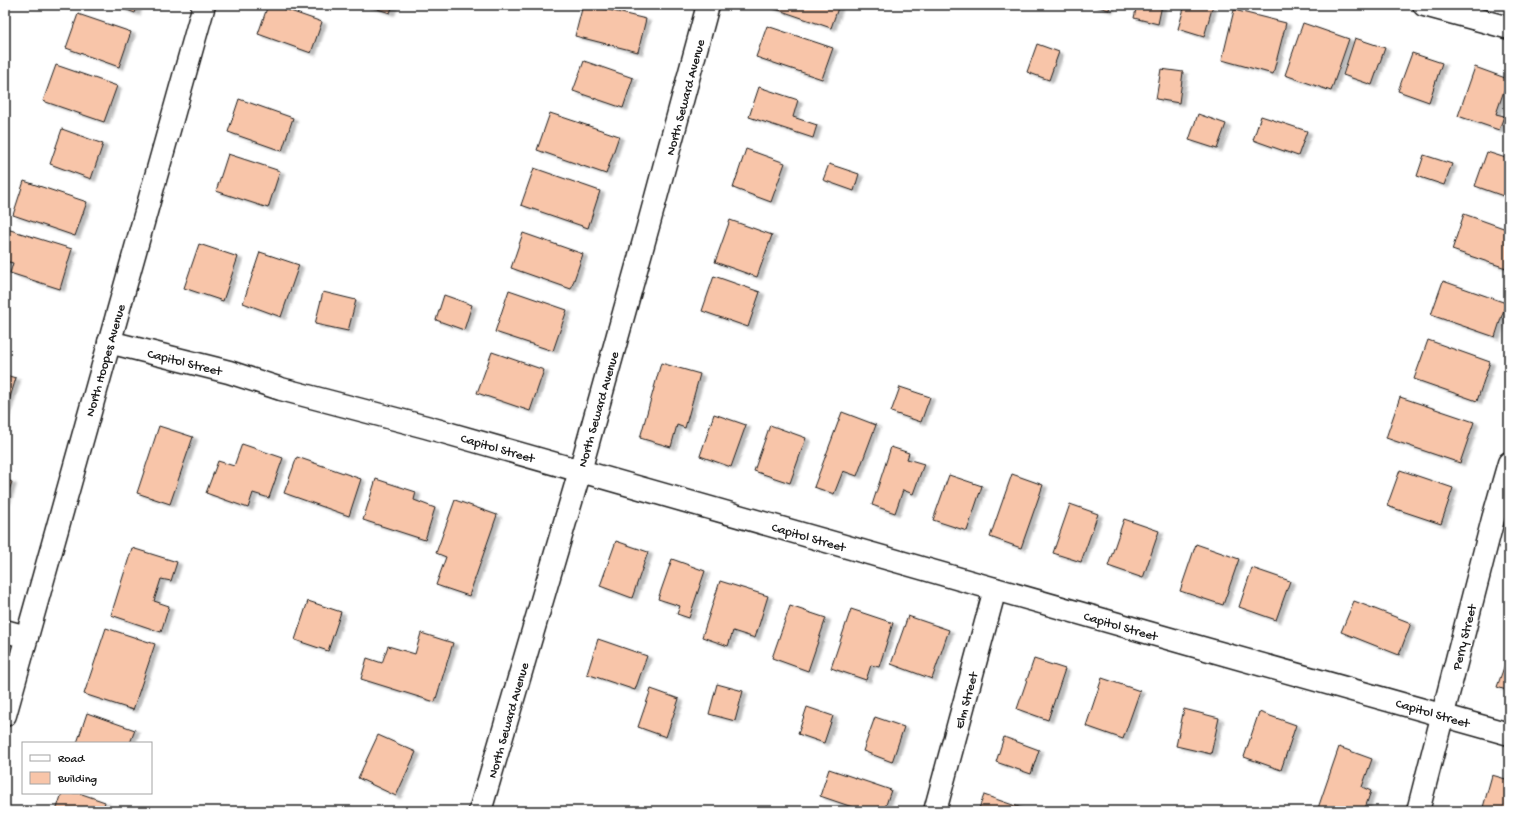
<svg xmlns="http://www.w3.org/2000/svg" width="1514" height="816" viewBox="0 0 1514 816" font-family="'Gochi Hand',sans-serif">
<defs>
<filter id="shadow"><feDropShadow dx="4.5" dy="2.5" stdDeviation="1" flood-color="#0004"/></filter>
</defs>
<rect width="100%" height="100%" fill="#fff"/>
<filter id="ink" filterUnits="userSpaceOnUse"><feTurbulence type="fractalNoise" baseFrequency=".025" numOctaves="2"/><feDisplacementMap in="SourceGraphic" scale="8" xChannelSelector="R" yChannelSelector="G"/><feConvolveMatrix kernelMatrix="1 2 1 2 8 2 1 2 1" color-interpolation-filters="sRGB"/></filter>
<g filter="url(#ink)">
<g fill="#f8c5a9" stroke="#1c1c1c" filter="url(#shadow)">
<polygon points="114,5 138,5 135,13"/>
<polygon points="268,5 273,5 322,22 311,53 258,34"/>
<polygon points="365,5 393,5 390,13"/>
<polygon points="583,5 588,5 646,19 638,52 575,36"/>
<polygon points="771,5 839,5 831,28 770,7"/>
<polygon points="1092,5 1110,5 1109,10"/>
<polygon points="1137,5 1162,5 1158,24 1134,18"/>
<polygon points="1185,5 1213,5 1204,37 1178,29"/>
<polygon points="1234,10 1286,23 1273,74 1222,60"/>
<polygon points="78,14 131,32 119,67 66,48"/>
<polygon points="1303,23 1349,39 1331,91 1285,75"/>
<polygon points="767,26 833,48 822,79 756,57"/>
<polygon points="1355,38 1385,48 1372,85 1343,75"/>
<polygon points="1037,44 1059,52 1049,80 1027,72"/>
<polygon points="1412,53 1442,63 1429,102 1398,91"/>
<polygon points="584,61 633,78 623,108 573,91"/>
<polygon points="56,65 117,86 104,122 43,101"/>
<polygon points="1475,67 1508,79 1496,114 1504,116 1499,130 1458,116"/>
<polygon points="1161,69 1183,72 1179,103 1156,99"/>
<polygon points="759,87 798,100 793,117 817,125 813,138 749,117"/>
<polygon points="239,99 293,118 282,151 228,132"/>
<polygon points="550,113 619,136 606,174 537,150"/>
<polygon points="1198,114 1226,124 1217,149 1189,140"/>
<polygon points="1261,116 1307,131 1298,156 1253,140"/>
<polygon points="62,129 103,144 91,179 50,164"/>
<polygon points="746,149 785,163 771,202 733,188"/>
<polygon points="1487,152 1509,159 1509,198 1475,186"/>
<polygon points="228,154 280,171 268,208 216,191"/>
<polygon points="1424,155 1452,164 1444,185 1417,176"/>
<polygon points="829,164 859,174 854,191 823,180"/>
<polygon points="534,168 600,191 588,228 521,205"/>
<polygon points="24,181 87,202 75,236 13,215"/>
<polygon points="1464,214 1509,230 1509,269 1452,250"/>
<polygon points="730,220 772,235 757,277 715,262"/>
<polygon points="7,229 72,249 60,289 10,273 13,263 5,261 5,235"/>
<polygon points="523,233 583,254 571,289 511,268"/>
<polygon points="199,244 238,257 223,301 184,288"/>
<polygon points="260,252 299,265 281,317 243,303"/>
<polygon points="714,276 760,292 748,327 702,311"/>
<polygon points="1443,281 1506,303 1495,337 1431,315"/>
<polygon points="509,290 567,310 553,351 495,332"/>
<polygon points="323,292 356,300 348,331 315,324"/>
<polygon points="444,295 472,305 464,330 436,320"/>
<polygon points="1428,340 1490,362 1477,401 1414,379"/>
<polygon points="492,352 544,370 530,411 477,393"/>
<polygon points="661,363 700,374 685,428 677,425 671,447 640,438"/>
<polygon points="5,375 16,378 5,414"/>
<polygon points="900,387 930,397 921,422 891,412"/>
<polygon points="1400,397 1474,422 1460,463 1386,438"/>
<polygon points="842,412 876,425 857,476 843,471 834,494 814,487"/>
<polygon points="714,414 746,425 731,467 700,456"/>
<polygon points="770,425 806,438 790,483 754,471"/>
<polygon points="159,426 193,437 170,504 137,493"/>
<polygon points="242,444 283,458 269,498 253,493 248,508 206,493 218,461 234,466"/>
<polygon points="891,447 909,453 907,459 924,464 913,494 903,490 895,513 872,505"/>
<polygon points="297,457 361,479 349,516 284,493"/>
<polygon points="1400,470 1453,488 1441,524 1387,506"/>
<polygon points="1012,474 1043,485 1021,548 990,537"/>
<polygon points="949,475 982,486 967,531 933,520"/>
<polygon points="5,479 12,482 5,502"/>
<polygon points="376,479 416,492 414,500 435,508 425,540 363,520"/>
<polygon points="455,500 497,515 469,596 436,585 446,557 436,553"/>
<polygon points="1070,504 1098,514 1081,562 1053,553"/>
<polygon points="1124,519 1159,531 1143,578 1108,566"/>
<polygon points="616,541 648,552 632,598 600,586"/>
<polygon points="1196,544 1239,559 1223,605 1180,591"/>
<polygon points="132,548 177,562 171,581 161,579 154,601 169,606 161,632 111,615"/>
<polygon points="672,559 705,571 689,618 677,614 680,606 658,599"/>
<polygon points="1252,568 1290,581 1276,620 1239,607"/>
<polygon points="720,581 768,596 755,638 733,631 728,646 702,637"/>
<polygon points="308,601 341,612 328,651 295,640"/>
<polygon points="1354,601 1411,623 1399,655 1341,632"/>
<polygon points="790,606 826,618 808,671 772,658"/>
<polygon points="851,609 893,623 879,667 871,665 866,680 831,668"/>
<polygon points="908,616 949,630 932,679 891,664"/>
<polygon points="106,628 155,644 133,710 84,694"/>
<polygon points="421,633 453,643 435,702 361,679 367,658 382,663 388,646 415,654"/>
<polygon points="598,639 647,656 635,690 587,674"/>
<polygon points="1509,653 1509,691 1497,687"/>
<polygon points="1034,659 1065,669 1048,720 1017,709"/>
<polygon points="1102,678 1140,691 1123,739 1086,726"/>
<polygon points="717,684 743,691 735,721 709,714"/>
<polygon points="651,689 679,699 666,737 638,727"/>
<polygon points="807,707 833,716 824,743 798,734"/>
<polygon points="1184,709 1219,718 1211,754 1176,746"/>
<polygon points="1259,712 1296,725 1281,770 1244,757"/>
<polygon points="87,713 135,730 130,743 77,743"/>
<polygon points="875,717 904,727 892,762 863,751"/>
<polygon points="378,735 416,752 396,796 358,778"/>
<polygon points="1004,737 1039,750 1031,774 996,762"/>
<polygon points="1339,747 1372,759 1362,787 1371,791 1364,811 1317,811"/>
<polygon points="829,769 891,790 884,811 864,811 820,796"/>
<polygon points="1492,775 1509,780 1509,811 1482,811"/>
<polygon points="62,793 79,793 105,802 102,811 56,811"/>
<polygon points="984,795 1030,811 978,811"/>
</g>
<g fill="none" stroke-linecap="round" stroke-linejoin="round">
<g stroke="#1c1c1c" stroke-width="25">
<g id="minor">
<polyline points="1424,5 1509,28"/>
<polyline points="109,342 229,372 281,389 426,427 1188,644 1509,734"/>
<polyline points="5,631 27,637"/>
<polyline points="5,715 204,5"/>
<polyline points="480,811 580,471 649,223 708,5"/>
<polyline points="935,811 995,589"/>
<polyline points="1418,811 1493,519 1509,463"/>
</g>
</g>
<use href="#minor" stroke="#fff" stroke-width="22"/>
</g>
</g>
<g text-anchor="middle" stroke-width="3" stroke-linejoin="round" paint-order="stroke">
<g font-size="13" fill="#1c1c1c" stroke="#fff">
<text transform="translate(684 97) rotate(-75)" y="5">North Seward Avenue</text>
<text transform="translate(104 360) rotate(-74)" y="5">North Hoopes Avenue</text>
<text transform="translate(185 361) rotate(14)" y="5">Capitol Street</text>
<text transform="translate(597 409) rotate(-74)" y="5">North Seward Avenue</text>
<text transform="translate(498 447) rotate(16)" y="5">Capitol Street</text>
<text transform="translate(809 536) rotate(16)" y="5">Capitol Street</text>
<text transform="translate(1121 625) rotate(16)" y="5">Capitol Street</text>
<text transform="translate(1463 637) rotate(-76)" y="5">Perry Street</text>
<text transform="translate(965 700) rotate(-75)" y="5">Elm Street</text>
<text transform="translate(1433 712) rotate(16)" y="5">Capitol Street</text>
<text transform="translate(507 720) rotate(-74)" y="5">North Seward Avenue</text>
</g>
</g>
<rect width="1514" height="816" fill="none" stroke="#fff" stroke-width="20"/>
<rect x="10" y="10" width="1494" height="796" fill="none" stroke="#1c1c1c" stroke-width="1.5" filter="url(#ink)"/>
<rect x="22" y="742" width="130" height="52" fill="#ffffff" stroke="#a4a4a4"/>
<rect x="30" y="755" width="20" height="6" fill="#ffffff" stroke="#a4a4a4"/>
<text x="58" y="762" font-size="12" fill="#1c1c1c">Road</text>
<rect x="30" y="772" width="20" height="12" fill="#f8c5a9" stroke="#a4a4a4"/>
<text x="58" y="782" font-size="12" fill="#1c1c1c">Building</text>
</svg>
